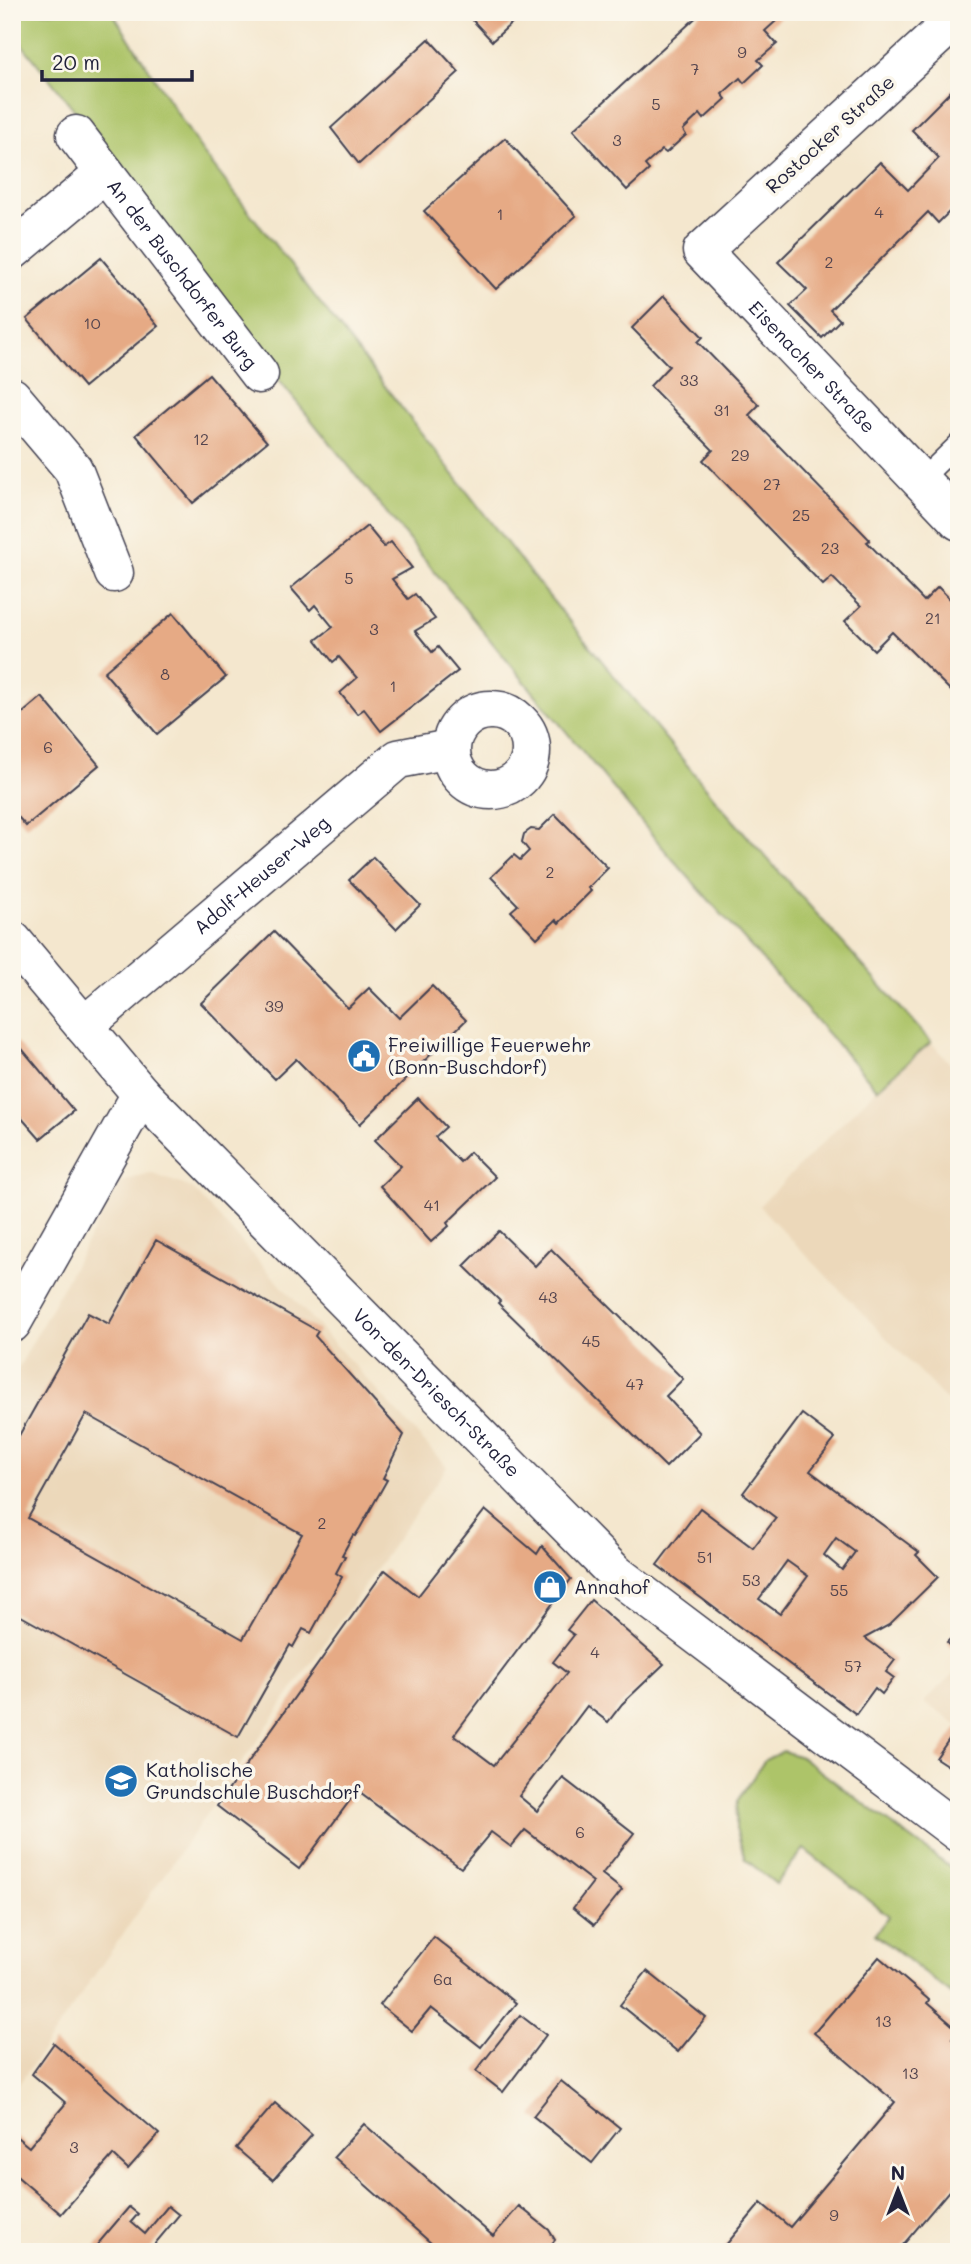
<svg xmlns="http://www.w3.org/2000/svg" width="971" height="2264" viewBox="0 0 971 2264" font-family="Mali,sans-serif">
<rect width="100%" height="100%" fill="#fbf7ec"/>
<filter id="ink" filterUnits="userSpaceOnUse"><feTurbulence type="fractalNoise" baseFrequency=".0143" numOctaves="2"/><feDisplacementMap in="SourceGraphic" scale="14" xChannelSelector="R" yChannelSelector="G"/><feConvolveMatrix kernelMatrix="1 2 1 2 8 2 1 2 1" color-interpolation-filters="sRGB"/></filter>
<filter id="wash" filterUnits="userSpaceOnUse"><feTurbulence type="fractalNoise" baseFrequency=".00686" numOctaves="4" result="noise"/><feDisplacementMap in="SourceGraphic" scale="28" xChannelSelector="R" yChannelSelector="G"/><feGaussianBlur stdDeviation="1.57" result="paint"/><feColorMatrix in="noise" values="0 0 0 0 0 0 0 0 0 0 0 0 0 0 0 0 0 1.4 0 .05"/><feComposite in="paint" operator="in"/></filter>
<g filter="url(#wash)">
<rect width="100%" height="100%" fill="#f4e7ce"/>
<g fill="#ecd8ba">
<polygon points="931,1042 959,1074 959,1413 759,1206 877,1089"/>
<polygon points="150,1173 192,1188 447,1467 12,2094 12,1380 119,1183"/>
<polygon points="959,1668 959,1773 936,1758 958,1726 924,1702"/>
</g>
<g fill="#adc469" stroke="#687352" stroke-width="2">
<polygon points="12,12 112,12 201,150 538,583 724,810 931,1042 877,1089 668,854 500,652 281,383 104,147 12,32"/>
<polygon points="783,1751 801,1757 959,1874 959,2000 875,1934 889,1916 804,1849 776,1884 745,1859 736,1828 737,1801 765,1760"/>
</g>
<g id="blocks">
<g fill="#e6aa85" fill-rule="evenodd">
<polygon points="465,12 524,12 492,41"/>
<polygon points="702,12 786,12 765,31 777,44 758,60 763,65 744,83 740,78 722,94 726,99 704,119 700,114 683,130 686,135 666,153 662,150 645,165 649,170 627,190 573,130"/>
<polygon points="429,39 459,72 359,164 331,128"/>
<polygon points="959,83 959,202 938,223 928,212 830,310 840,320 822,338 790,306 807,290 778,262 880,162 908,190 939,158 912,130"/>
<polygon points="505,138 576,216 496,289 424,211"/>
<polygon points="101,258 158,326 84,387 27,319"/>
<polygon points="664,296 703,337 698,342 759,405 749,415 870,540 867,542 924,601 938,587 959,608 959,689 954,694 892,632 874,650 845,621 861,606 832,577 823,585 703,460 713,450 650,386 669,366 632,328"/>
<polygon points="209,374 267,442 193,503 136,435"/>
<polygon points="367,526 384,547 391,542 412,568 392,579 408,599 415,594 435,619 415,631 432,652 438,647 458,671 381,731 364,709 357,714 340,693 357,678 339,657 333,662 316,640 333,627 315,605 310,610 291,588"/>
<polygon points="173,613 226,677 157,734 104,672"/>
<polygon points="42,697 99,765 26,826 12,810 12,722"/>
<polygon points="555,814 608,868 588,888 591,891 559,923 556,920 537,938 511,911 518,905 491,877 514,855 520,860 529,851 522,842 524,834 531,829 539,830"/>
<polygon points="373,857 420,905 396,929 349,880"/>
<polygon points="274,932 348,1008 369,988 399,1018 432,986 466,1020 360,1124 296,1059 275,1079 201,1003"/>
<polygon points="12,1037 74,1111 40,1139 12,1107"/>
<polygon points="418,1098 446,1127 435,1137 460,1162 470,1152 495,1177 447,1223 449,1226 431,1242 380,1186 401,1166 375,1140"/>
<polygon points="499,1231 535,1266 551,1249 683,1379 666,1396 700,1433 666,1467 498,1303 500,1301 464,1266"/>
<path d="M156,1240L318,1331L315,1336L404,1435L383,1478L387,1480L360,1528L355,1536L353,1535L342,1555L345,1556L336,1573L342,1577L311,1633L303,1629L293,1647L290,1645L238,1737L12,1611V1448L88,1313L109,1324ZM86,1414L302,1534L243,1639L28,1518Z"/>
<path d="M802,1414L835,1439L810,1471L919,1552L916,1555L938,1577L889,1625L865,1638L895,1660L886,1672L894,1678L882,1694L875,1688L856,1714L657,1565L700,1508L753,1548L776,1518L743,1493ZM836,1538L855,1552L842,1570L824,1555ZM787,1561L808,1576L780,1614L759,1599Z"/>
<polygon points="485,1510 537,1554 542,1546 571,1579 454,1735 494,1765 567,1673 553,1662 574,1635 567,1630 591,1600 664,1664 622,1704 608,1722 587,1706 519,1796 537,1811 563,1778 634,1833 602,1874 622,1890 594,1925 573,1908 593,1882 525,1830 511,1847 491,1832 461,1868 357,1791 299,1869 217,1806 385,1570 418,1596"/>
<polygon points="959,1631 959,1655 947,1642"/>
<polygon points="959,1725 959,1773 936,1758"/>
<polygon points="434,1937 516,2003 481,2047 431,2008 412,2031 380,2005"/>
<polygon points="879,1957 929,2000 927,2003 958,2030 952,2038 959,2043 959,2179 897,2252 720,2252 761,2203 790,2227 895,2102 814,2033"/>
<polygon points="647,1971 706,2018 678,2052 620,2005"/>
<polygon points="520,2015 546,2035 503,2092 476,2071"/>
<polygon points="54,2043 159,2134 128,2169 113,2155 61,2214 12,2172 12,2133 29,2147 66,2103 32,2074"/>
<polygon points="561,2081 620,2128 592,2163 533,2116"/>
<polygon points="275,2103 312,2135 273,2180 236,2148"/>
<polygon points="364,2124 493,2236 519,2206 549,2230 555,2240 545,2252 441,2252 334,2157"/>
<polygon points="168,2206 179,2215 148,2252 91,2252 129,2207 138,2214 131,2222 145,2234"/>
</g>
</g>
</g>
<g filter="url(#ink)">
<use href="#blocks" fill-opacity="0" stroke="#424051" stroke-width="2"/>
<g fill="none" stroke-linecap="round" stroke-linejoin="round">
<g stroke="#424051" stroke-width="22">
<polyline id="lane" points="919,482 959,443"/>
</g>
<g stroke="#424051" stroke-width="41">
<g id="street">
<path id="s1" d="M959,16L702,251L959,521"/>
<path id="s2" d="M76,135L259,374"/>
<polyline points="12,251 105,173"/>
<polyline points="12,397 73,469 114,573"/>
<circle cx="491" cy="750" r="40"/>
<path id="s3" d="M12,940L141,1094L616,1574L959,1833"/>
<path id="s4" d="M84,1026L398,759L450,749"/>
<polyline points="12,1323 141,1094"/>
</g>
</g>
<use href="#lane" stroke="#fff" stroke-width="19"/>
<use href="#street" stroke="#fff" stroke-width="38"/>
</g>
</g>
<defs>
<g id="civic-disc" transform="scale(1.75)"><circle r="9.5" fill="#1f6fb2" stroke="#fbf7ec"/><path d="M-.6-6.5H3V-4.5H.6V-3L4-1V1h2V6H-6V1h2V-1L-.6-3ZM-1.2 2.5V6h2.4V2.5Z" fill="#fff"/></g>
<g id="shop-disc" transform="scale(1.75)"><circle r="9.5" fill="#1f6fb2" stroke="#fbf7ec"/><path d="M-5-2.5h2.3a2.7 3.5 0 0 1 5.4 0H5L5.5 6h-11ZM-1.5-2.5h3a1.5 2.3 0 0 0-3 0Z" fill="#fff"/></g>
<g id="school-disc" transform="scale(1.75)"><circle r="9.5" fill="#1f6fb2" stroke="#fbf7ec"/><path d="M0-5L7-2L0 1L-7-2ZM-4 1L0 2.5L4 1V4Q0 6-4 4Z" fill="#fff"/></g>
</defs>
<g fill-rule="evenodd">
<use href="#civic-disc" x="364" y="1056"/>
<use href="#shop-disc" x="550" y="1587"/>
<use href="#school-disc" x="121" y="1781"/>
</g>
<g text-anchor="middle" stroke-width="7" stroke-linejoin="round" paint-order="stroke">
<g font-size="16" fill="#53444e">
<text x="742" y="58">9</text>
<text x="695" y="75">7</text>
<text x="656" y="110">5</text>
<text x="617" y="146">3</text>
<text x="879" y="218">4</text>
<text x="500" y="220">1</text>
<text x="829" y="268">2</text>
<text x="92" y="329">10</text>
<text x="689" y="386">33</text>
<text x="722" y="416">31</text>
<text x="201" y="445">12</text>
<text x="740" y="461">29</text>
<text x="772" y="490">27</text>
<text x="801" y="521">25</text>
<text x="830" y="554">23</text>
<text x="349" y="584">5</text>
<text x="933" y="624">21</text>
<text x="374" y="635">3</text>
<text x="165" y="680">8</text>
<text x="393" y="692">1</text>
<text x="48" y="753">6</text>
<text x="550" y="878">2</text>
<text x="274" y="1012">39</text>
<text x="432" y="1211">41</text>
<text x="548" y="1303">43</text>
<text x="591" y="1347">45</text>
<text x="635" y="1390">47</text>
<text x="322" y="1529">2</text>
<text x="705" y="1563">51</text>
<text x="751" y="1586">53</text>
<text x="839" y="1596">55</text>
<text x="595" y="1658">4</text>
<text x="853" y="1672">57</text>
<text x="580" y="1838">6</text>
<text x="443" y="1985">6a</text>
<text x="883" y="2027">13</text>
<text x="910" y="2079">13</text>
<text x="74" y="2153">3</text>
<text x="834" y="2221">9</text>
</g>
<g font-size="19" fill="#22223b" stroke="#fbf7ec">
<text transform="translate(830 134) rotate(-42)" y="7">Rostocker Straße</text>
<text dy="7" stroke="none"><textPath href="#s2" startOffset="175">An der Buschdorfer Burg</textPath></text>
<text dy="7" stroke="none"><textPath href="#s1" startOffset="508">Eisenacher Straße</textPath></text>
<text dy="7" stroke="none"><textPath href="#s4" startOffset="233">Adolf-Heuser-Weg</textPath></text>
<text dy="7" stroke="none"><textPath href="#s3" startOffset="621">Von-den-Driesch-Straße</textPath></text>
</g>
<g font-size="19" fill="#22223b" stroke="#fbf7ec" text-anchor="start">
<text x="388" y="1052">Freiwillige Feuerwehr<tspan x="388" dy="22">(Bonn-Buschdorf)</tspan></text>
<text x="574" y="1594">Annahof</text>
<text x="146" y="1777">Katholische<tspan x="146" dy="22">Grundschule Buschdorf</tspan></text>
</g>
</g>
<rect width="971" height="2264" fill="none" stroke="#fbf7ec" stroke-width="42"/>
<g transform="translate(898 2190)" stroke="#fbf7ec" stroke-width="5" paint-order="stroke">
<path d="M0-5L12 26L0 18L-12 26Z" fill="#22223b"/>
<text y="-10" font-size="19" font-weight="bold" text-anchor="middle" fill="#22223b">N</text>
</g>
<path d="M42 70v10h150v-10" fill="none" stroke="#22223b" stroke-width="3.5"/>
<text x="52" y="70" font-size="21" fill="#22223b" stroke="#fbf7ec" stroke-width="5" paint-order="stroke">20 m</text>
</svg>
